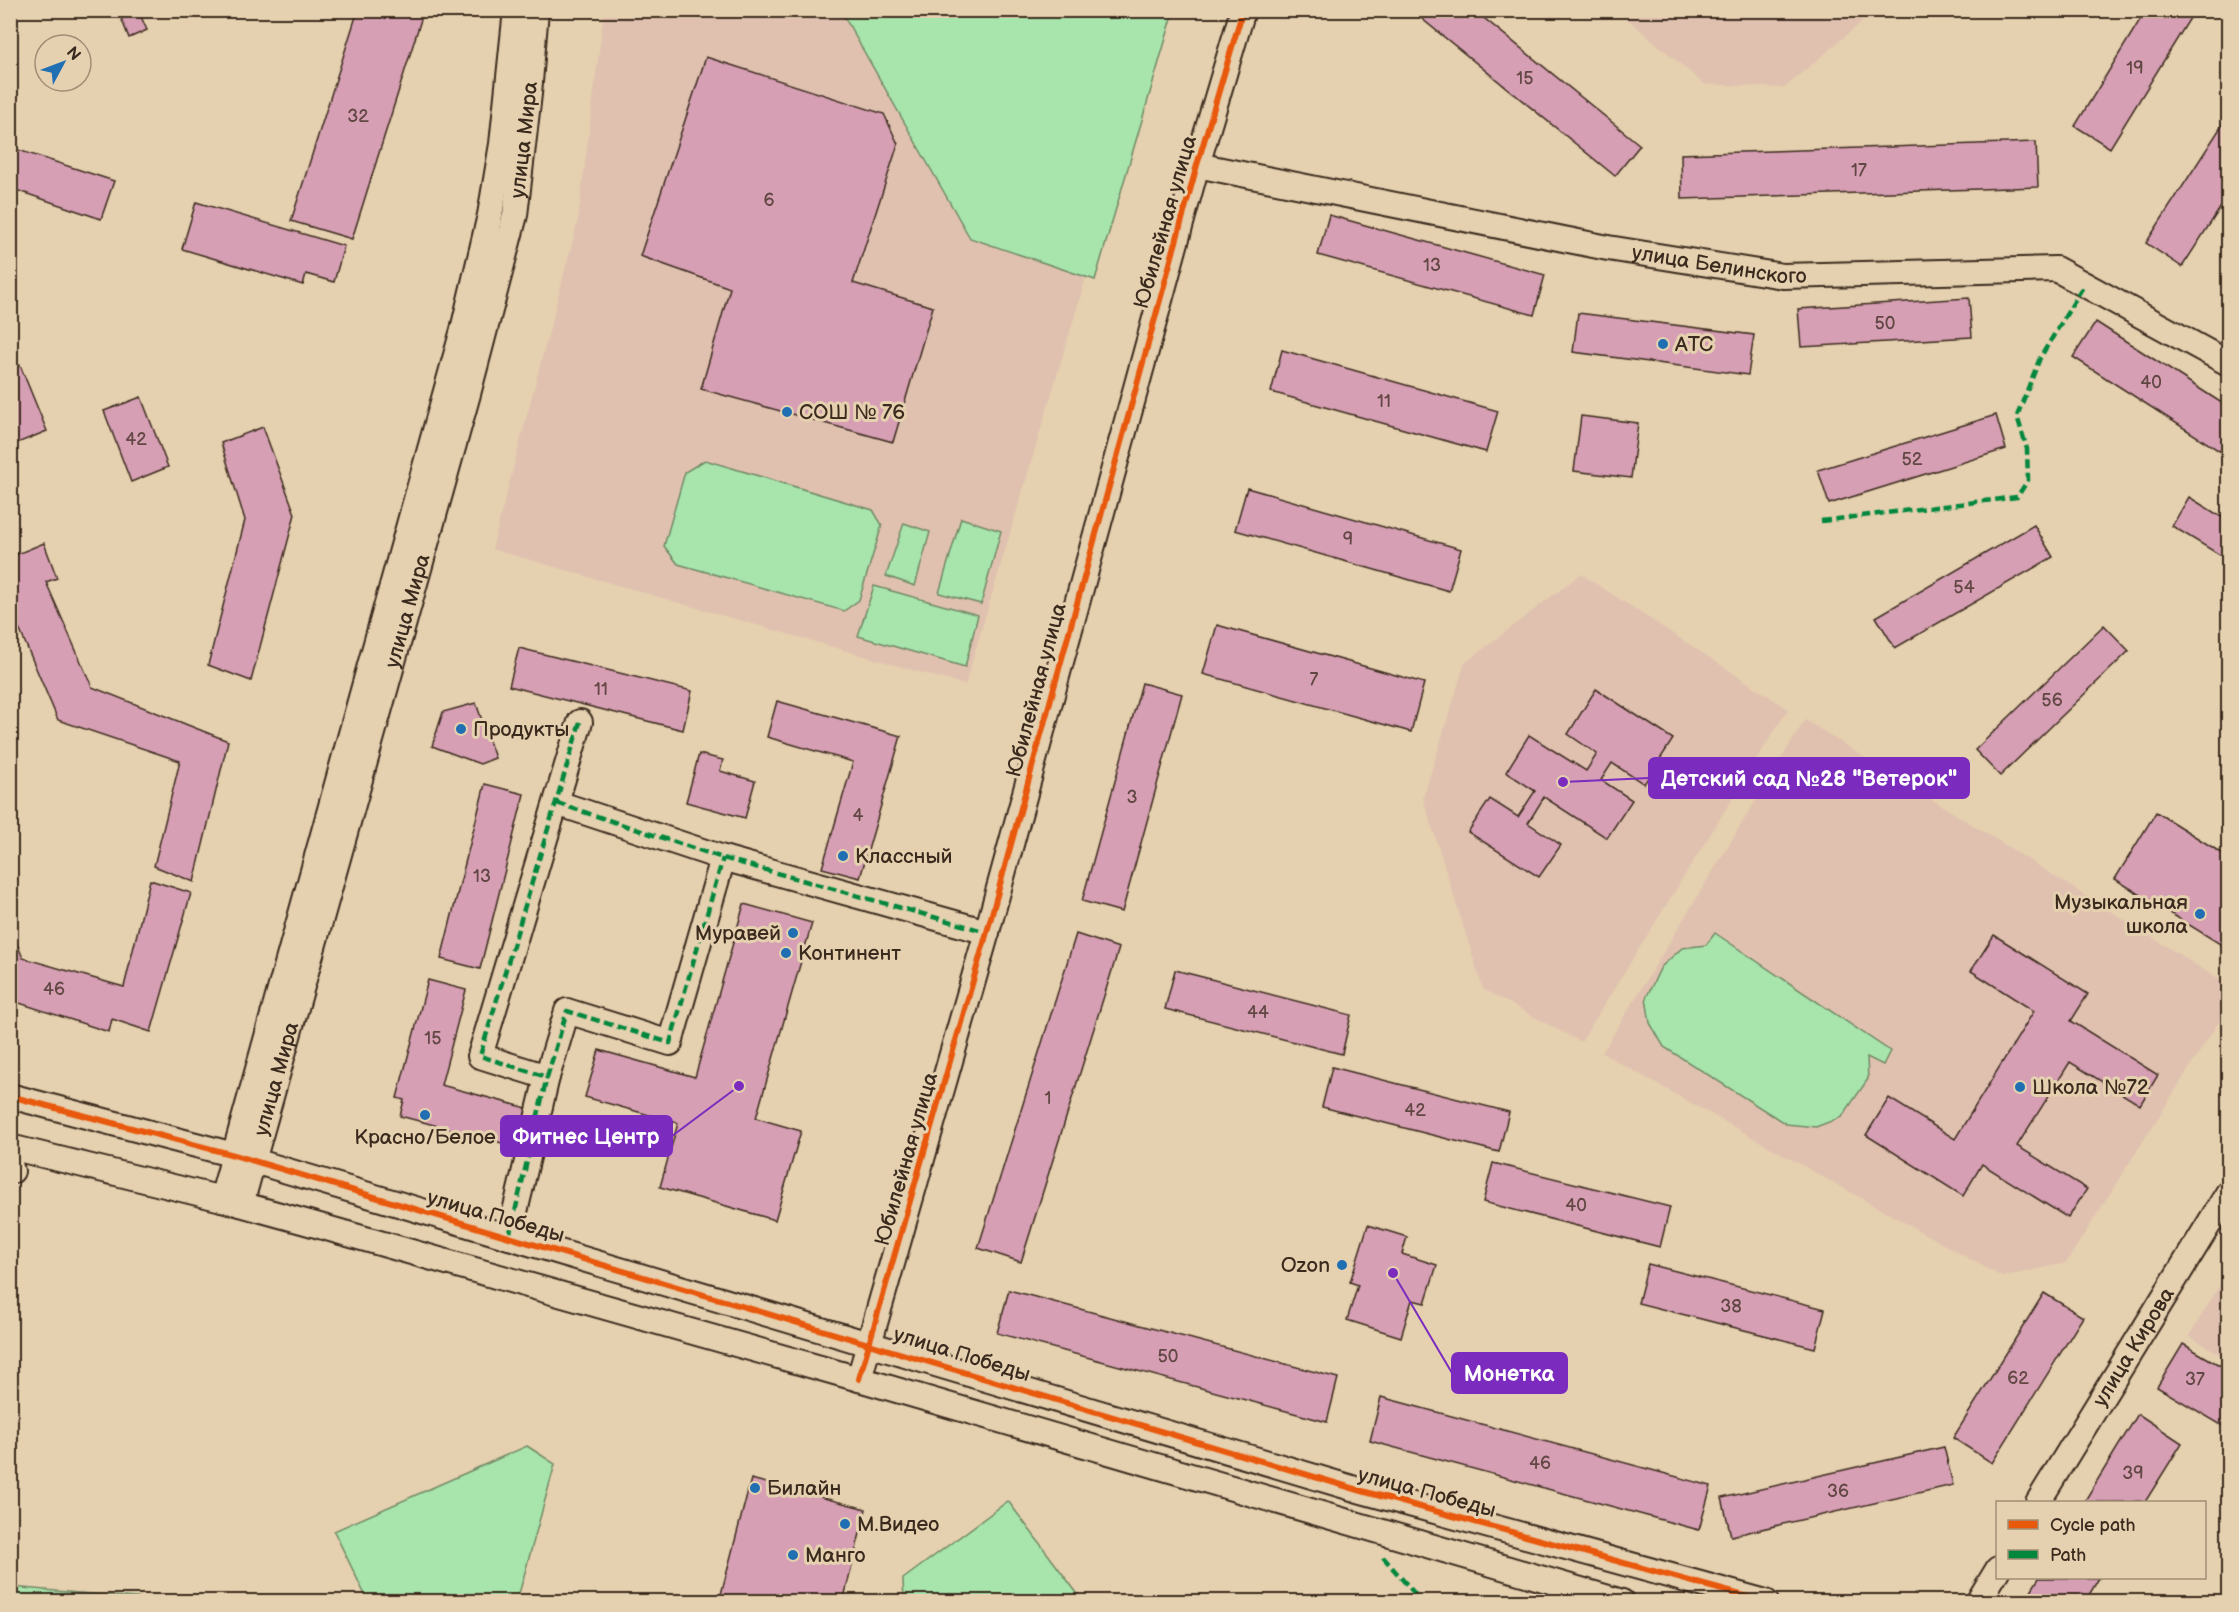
<svg xmlns="http://www.w3.org/2000/svg" width="2239" height="1612" viewBox="0 0 2239 1612" font-family="'Balsamiq Sans',sans-serif">
<rect width="100%" height="100%" fill="#e5d0af"/>
<filter id="ink" filterUnits="userSpaceOnUse"><feTurbulence type="fractalNoise" baseFrequency=".0167" numOctaves="2"/><feDisplacementMap in="SourceGraphic" scale="12" xChannelSelector="R" yChannelSelector="G"/><feConvolveMatrix kernelMatrix="1 2 1 2 8 2 1 2 1" color-interpolation-filters="sRGB"/></filter>
<g filter="url(#ink)">
<g fill="#e0c1b0">
<polygon points="604,11 841,11 970,238 1087,274 965,685 492,549 578,221"/>
<polygon points="1618,11 1874,10 1875,11 1784,88 1704,84"/>
<polygon points="1581,574 1788,709 1581,1042 1483,989 1423,798 1465,663"/>
<polygon points="1805,720 2228,985 2228,1007 2066,1263 2002,1277 1602,1053"/>
<polygon points="2228,1272 2228,1359 2189,1336"/>
</g>
<g fill="#a7e5ac" stroke="#718865" stroke-width="1.5">
<polygon points="841,11 1174,11 1095,280 970,238"/>
<polygon points="705,460 873,510 882,525 859,600 844,611 678,564 664,546 685,472"/>
<polygon points="961,518 1001,531 981,604 939,593"/>
<polygon points="904,523 930,532 915,586 886,576"/>
<polygon points="874,586 978,615 965,667 858,636"/>
<polygon points="1715,933 1890,1051 1883,1065 1867,1057 1868,1079 1842,1117 1816,1127 1786,1124 1664,1047 1650,1023 1646,998 1661,967 1682,948 1706,945"/>
<polygon points="527,1446 555,1464 517,1601 368,1601 334,1531"/>
<polygon points="1008,1501 1083,1601 904,1601 903,1579"/>
<polygon points="11,1587 146,1599 149,1601 11,1601"/>
</g>
<g fill="#d69fb4" stroke="#3b2a1e" stroke-width="1.5">
<polygon points="118,10 138,10 147,30 129,38"/>
<polygon points="358,10 424,10 352,239 291,221"/>
<polygon points="1411,10 1474,10 1640,145 1615,176"/>
<polygon points="2146,10 2195,10 2110,148 2075,126"/>
<polygon points="706,57 884,114 898,144 853,283 933,307 893,442 701,389 730,288 640,256"/>
<polygon points="2228,116 2228,196 2182,267 2146,243"/>
<polygon points="10,131 18,150 114,181 101,219 10,188"/>
<polygon points="2036,142 2038,187 1682,199 1681,154"/>
<polygon points="196,202 344,246 334,282 306,274 303,285 182,249"/>
<polygon points="1329,215 1545,275 1534,315 1318,255"/>
<polygon points="1969,298 1972,337 1801,347 1798,309"/>
<polygon points="1578,313 1754,335 1748,375 1573,352"/>
<polygon points="2096,322 2228,407 2228,441 2221,452 2073,357"/>
<polygon points="1282,350 1498,411 1486,452 1271,392"/>
<polygon points="20,365 47,431 10,446 10,369"/>
<polygon points="141,397 168,467 131,482 104,411"/>
<polygon points="1996,415 2006,449 1829,504 1818,470"/>
<polygon points="1581,416 1638,423 1631,478 1574,471"/>
<polygon points="263,427 295,514 251,681 208,665 245,520 221,443"/>
<polygon points="1247,488 1461,549 1449,591 1235,530"/>
<polygon points="2189,497 2228,521 2228,560 2172,526"/>
<polygon points="2034,525 2053,557 1895,648 1876,617"/>
<polygon points="44,543 57,578 46,582 92,687 228,741 194,882 154,866 180,761 58,720 10,607 10,595 16,594 10,582 10,557"/>
<polygon points="1217,625 1424,683 1411,732 1203,674"/>
<polygon points="2104,625 2129,651 2000,776 1975,750"/>
<polygon points="519,648 692,691 683,730 509,686"/>
<polygon points="1142,683 1182,694 1122,912 1082,901"/>
<polygon points="1596,689 1673,739 1644,784 1612,763 1601,780 1632,800 1607,838 1544,797 1528,823 1561,845 1539,877 1468,832 1490,799 1518,817 1535,791 1506,772 1529,735 1586,771 1597,754 1568,734"/>
<polygon points="777,701 901,736 860,878 822,868 853,762 767,737"/>
<polygon points="476,703 495,758 480,764 432,746 443,712"/>
<polygon points="699,754 723,760 720,771 755,781 745,818 686,802"/>
<polygon points="485,784 524,794 480,969 441,959"/>
<polygon points="2156,812 2228,857 2228,949 2115,879"/>
<polygon points="150,880 191,893 151,1032 112,1019 109,1032 10,1000 10,927 23,958 124,987"/>
<polygon points="744,904 812,923 756,1118 801,1131 775,1220 660,1187 678,1123 585,1097 599,1050 695,1077"/>
<polygon points="1076,934 1119,948 1021,1262 978,1248"/>
<polygon points="1994,935 2088,994 2071,1021 2158,1075 2140,1105 2070,1062 2017,1146 2087,1189 2068,1218 1982,1164 1963,1196 1866,1135 1889,1098 1955,1139 2034,1011 1971,971"/>
<polygon points="1175,970 1351,1015 1342,1054 1165,1009"/>
<polygon points="428,980 466,990 441,1085 538,1111 528,1150 400,1116 404,1100 397,1098"/>
<polygon points="1332,1067 1509,1112 1499,1152 1322,1107"/>
<polygon points="1493,1163 1670,1207 1660,1247 1483,1202"/>
<polygon points="1368,1225 1407,1237 1402,1254 1437,1265 1425,1303 1412,1300 1401,1337 1347,1320 1358,1285 1350,1282"/>
<polygon points="1648,1264 1825,1309 1815,1348 1638,1303"/>
<polygon points="1009,1290 1338,1378 1327,1422 997,1333"/>
<polygon points="2044,1293 2083,1317 1992,1463 1953,1438"/>
<polygon points="2183,1344 2228,1370 2228,1429 2157,1387"/>
<polygon points="1381,1397 1711,1486 1699,1530 1370,1441"/>
<polygon points="2138,1414 2182,1443 2145,1502 2084,1502"/>
<polygon points="1944,1447 1953,1485 1731,1536 1722,1498"/>
<polygon points="751,1479 866,1509 843,1602 719,1602"/>
<polygon points="2039,1578 2099,1578 2085,1602 2024,1602"/>
</g>
<g fill="none" stroke-linecap="round" stroke-linejoin="round">
<g stroke="#3b2a1e" stroke-width="28">
<g id="minor">
<path id="s1" d="M1197,165L1608,248L1783,276L2056,269L2228,363"/>
<polyline points="580,722 480,1056 547,1077 567,1011 670,1043 723,858"/>
<polyline points="557,803 723,858 987,932"/>
<polyline points="10,1096 234,1155 1362,1491 1766,1602"/>
<polyline points="10,1147 222,1199 309,1223 859,1379 1622,1602"/>
<polyline points="10,1164 12,1171"/>
<polyline points="222,1199 463,330 490,215 502,144 516,10"/>
<path id="s2" d="M241,1204L468,394L515,215L529,94L536,10"/>
<polyline points="509,1237 547,1077"/>
<polyline points="859,1379 987,932 1197,165 1243,10"/>
<path id="s3" d="M2038,1502L2228,1193"/>
<polyline points="1978,1602 1998,1569"/>
</g>
</g>
<use href="#minor" stroke="#e5d0af" stroke-width="24"/>
<g stroke="#00873e" stroke-width="4.5" stroke-dasharray="9 4.5" stroke-linecap="butt">
<polyline points="1821,521 2017,497 2028,480 2027,449 2017,416 2040,358 2084,285"/>
<polyline points="580,722 480,1056 547,1077 567,1011 670,1043 723,858"/>
<polyline points="557,803 723,858 987,932"/>
<polyline points="509,1237 547,1077"/>
<polyline points="1383,1557 1422,1602"/>
</g>
<g stroke="#e5d0af" stroke-width="10">
<g id="cycleway">
<polyline points="10,1096 234,1155 1362,1491 1766,1602"/>
<polyline points="859,1379 987,932 1197,165 1243,10"/>
</g>
</g>
<use href="#cycleway" stroke="#e8590c" stroke-width="6"/>
</g>
</g>
<g fill="#1f6fb2" stroke="#e5d0af" stroke-width="2">
<circle cx="1663" cy="344" r="6"/>
<circle cx="787" cy="412" r="6"/>
<circle cx="461" cy="729" r="6"/>
<circle cx="843" cy="856" r="6"/>
<circle cx="2200" cy="914" r="6"/>
<circle cx="793" cy="933" r="6"/>
<circle cx="786" cy="953" r="6"/>
<circle cx="2020" cy="1087" r="6"/>
<circle cx="425" cy="1115" r="6"/>
<circle cx="1342" cy="1265" r="6"/>
<circle cx="755" cy="1488" r="6"/>
<circle cx="845" cy="1524" r="6"/>
<circle cx="793" cy="1555" r="6"/>
</g>
<g text-anchor="middle" stroke-width="6" stroke-linejoin="round" paint-order="stroke">
<g font-size="18" fill="#624744">
<text x="2135" y="74">19</text>
<text x="1525" y="84">15</text>
<text x="358" y="122">32</text>
<text x="1859" y="176">17</text>
<text x="769" y="206">6</text>
<text x="1432" y="271">13</text>
<text x="1885" y="329">50</text>
<text x="2151" y="388">40</text>
<text x="1384" y="407">11</text>
<text x="136" y="445">42</text>
<text x="1912" y="465">52</text>
<text x="1348" y="545">9</text>
<text x="1964" y="593">54</text>
<text x="1314" y="685">7</text>
<text x="601" y="695">11</text>
<text x="2052" y="706">56</text>
<text x="1132" y="803">3</text>
<text x="858" y="821">4</text>
<text x="482" y="882">13</text>
<text x="54" y="995">46</text>
<text x="1258" y="1018">44</text>
<text x="433" y="1044">15</text>
<text x="1048" y="1104">1</text>
<text x="1415" y="1116">42</text>
<text x="1576" y="1211">40</text>
<text x="1731" y="1312">38</text>
<text x="1168" y="1362">50</text>
<text x="2018" y="1384">62</text>
<text x="2195" y="1385">37</text>
<text x="1540" y="1469">46</text>
<text x="2133" y="1479">39</text>
<text x="1838" y="1497">36</text>
</g>
<g font-size="21" fill="#3b2a1e" stroke="#e5d0af">
<text dy="7" stroke="none"><textPath href="#s2" startOffset="1102">улица Мира</textPath></text>
<text transform="translate(1165 222) rotate(-74)" y="7">Юбилейная улица</text>
<text dy="7" stroke="none"><textPath href="#s1" startOffset="532">улица Белинского</textPath></text>
<text dy="7" stroke="none"><textPath href="#s2" startOffset="616">улица Мира</textPath></text>
<text transform="translate(1036 690) rotate(-75)" y="7">Юбилейная улица</text>
<text dy="7" stroke="none"><textPath href="#s2" startOffset="130">улица Мира</textPath></text>
<text transform="translate(906 1159) rotate(-74)" y="7">Юбилейная улица</text>
<text transform="translate(496 1216) rotate(16)" y="7">улица Победы</text>
<text dy="7" stroke="none"><textPath href="#s3" startOffset="182">улица Кирова</textPath></text>
<text transform="translate(962 1354) rotate(17)" y="7">улица Победы</text>
<text transform="translate(1427 1492) rotate(15)" y="7">улица Победы</text>
</g>
<g font-size="21" fill="#3b2a1e" stroke="#e5d0af" text-anchor="start">
<text x="1675" y="351">АТС</text>
<text x="799" y="419">СОШ № 76</text>
<text x="473" y="736">Продукты</text>
<text x="855" y="863">Классный</text>
<text x="2188" y="909" text-anchor="end">Музыкальная<tspan x="2188" dy="24">школа</tspan></text>
<text x="781" y="940" text-anchor="end">Муравей</text>
<text x="798" y="960">Континент</text>
<text x="2032" y="1094">Школа №72</text>
<text x="425" y="1144" text-anchor="middle">Красно/Белое</text>
<text x="1330" y="1272" text-anchor="end">Ozon</text>
<text x="767" y="1495">Билайн</text>
<text x="857" y="1531">М.Видео</text>
<text x="805" y="1562">Манго</text>
</g>
</g>
<path fill="none" stroke="#7b2cbf" stroke-width="2" d="M1563 782L1649 778M739 1086L672 1136M1393 1273L1452 1373"/>
<g fill="#7b2cbf" stroke="#e5d0af" stroke-width="2">
<circle cx="1563" cy="782" r="6"/>
<circle cx="739" cy="1086" r="6"/>
<circle cx="1393" cy="1273" r="6"/>
</g>
<g fill="#7b2cbf" stroke="#7b2cbf" stroke-width="2">
<rect x="1649" y="758" width="320" height="40" rx="6"/>
<rect x="501" y="1116" width="171" height="40" rx="6"/>
<rect x="1452" y="1353" width="115" height="40" rx="6"/>
</g>
<g font-size="22" text-anchor="middle" font-weight="bold" fill="#fff">
<text x="1809" y="786">Детский сад №28 "Ветерок"</text>
<text x="586" y="1144">Фитнес Центр</text>
<text x="1509" y="1381">Монетка</text>
</g>
<rect width="2239" height="1612" fill="none" stroke="#e5d0af" stroke-width="36"/>
<rect x="18" y="18" width="2203" height="1576" fill="none" stroke="#3b2a1e" stroke-width="2" filter="url(#ink)"/>
<rect x="1996" y="1501" width="210" height="78" fill="#e5d0af" stroke="#a18e75" stroke-width="1.5"/>
<rect x="2008" y="1520" width="30" height="9" fill="#e8590c" stroke="#a18e75" stroke-width="1.5"/>
<text x="2050" y="1531" font-size="18" fill="#3b2a1e">Cycle path</text>
<rect x="2008" y="1550" width="30" height="9" fill="#00873e" stroke="#a18e75" stroke-width="1.5"/>
<text x="2050" y="1561" font-size="18" fill="#3b2a1e">Path</text>
<g transform="translate(63 63) rotate(49)"><circle r="28" fill="#e5d0af" stroke="#a18e75" stroke-width="1.5"/>
<path d="M0-4.5L10 22L0 15L-10 22Z" fill="#1f6fb2"/>
<text y="-9" font-size="16" font-weight="bold" text-anchor="middle" fill="#3b2a1e">N</text>
</g>
</svg>
